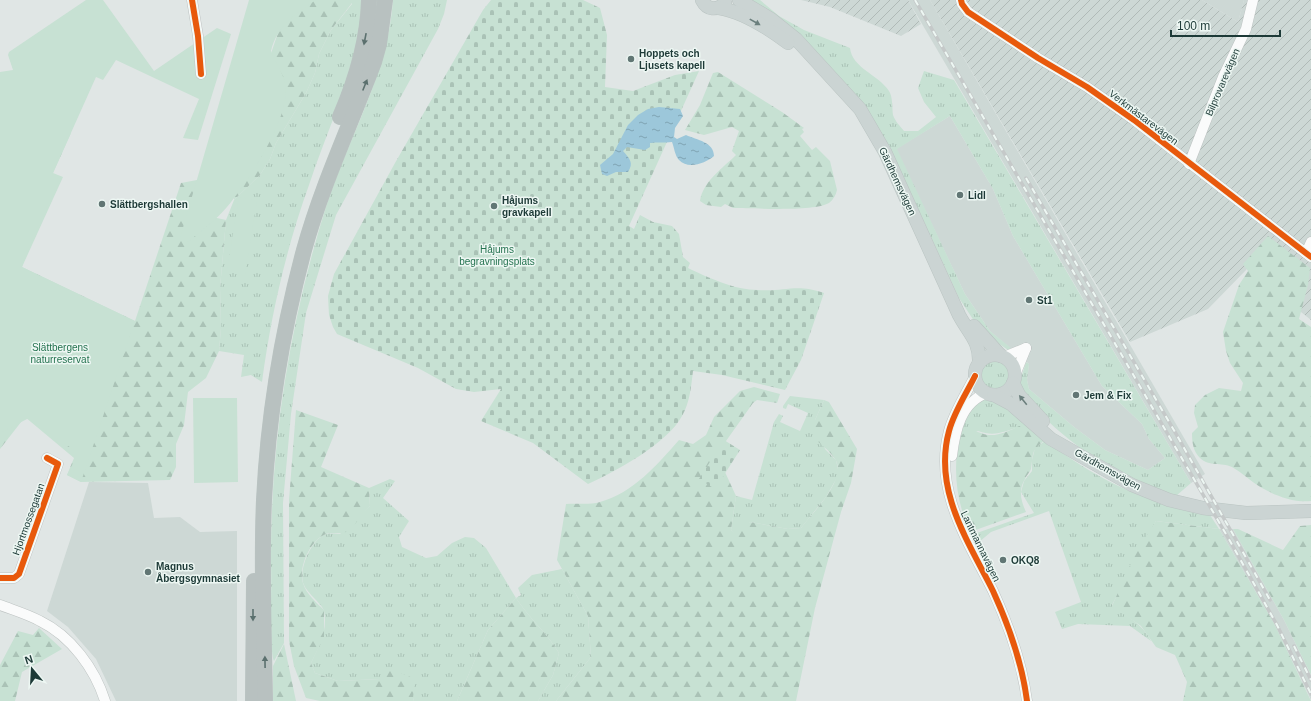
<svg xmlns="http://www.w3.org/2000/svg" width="1311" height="701" viewBox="0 0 1311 701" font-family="Arial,sans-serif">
<defs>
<pattern id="industrial-furrows" width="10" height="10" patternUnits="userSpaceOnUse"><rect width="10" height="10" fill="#cdd8d5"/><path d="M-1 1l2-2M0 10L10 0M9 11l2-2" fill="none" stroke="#b0bab7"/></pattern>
<pattern id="grass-tufts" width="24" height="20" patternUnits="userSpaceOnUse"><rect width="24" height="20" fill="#c7e1d3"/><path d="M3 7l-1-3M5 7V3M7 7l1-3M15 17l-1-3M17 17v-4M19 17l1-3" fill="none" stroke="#aac2b6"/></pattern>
<pattern id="forest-firs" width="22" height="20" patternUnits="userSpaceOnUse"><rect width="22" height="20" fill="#c7e1d3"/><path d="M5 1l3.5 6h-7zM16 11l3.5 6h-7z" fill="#aac2b6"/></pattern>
<pattern id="cemetery-stones" width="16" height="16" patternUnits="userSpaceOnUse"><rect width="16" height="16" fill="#c7e1d3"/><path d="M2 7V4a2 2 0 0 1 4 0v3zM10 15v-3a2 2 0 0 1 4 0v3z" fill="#aac2b6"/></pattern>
<pattern id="water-ripples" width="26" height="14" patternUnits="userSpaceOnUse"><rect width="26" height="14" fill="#9cc7da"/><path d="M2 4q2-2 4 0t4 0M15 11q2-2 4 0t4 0" fill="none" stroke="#7fa3b2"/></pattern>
</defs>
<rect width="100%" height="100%" fill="#e0e6e5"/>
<g fill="#cdd8d5">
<polygon points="908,0 930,0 1205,474 1191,483"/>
<polygon points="1202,0 1244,0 1238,22 1212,6"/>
<polygon points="950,116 993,189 1013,236 1102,386 1142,424 1149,439 1165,458 1148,470 1105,450 1074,427 1029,389 1027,380 1029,364 990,331 965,294 896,149"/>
<polygon points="89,482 148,483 154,518 180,517 200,532 237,531 237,701 116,701 96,659 68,627 47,611"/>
<polygon points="1219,529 1233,529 1284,620 1311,675 1311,700 1275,625"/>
</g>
<g fill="url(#industrial-furrows)">
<polygon points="801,0 908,0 921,24 901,36 830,7"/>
<polygon points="930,0 1202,0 1238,22 1244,0 1311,0 1311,320 1247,269 1208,309 1130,342"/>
</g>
<g fill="url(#grass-tufts)">
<path d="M352,0H364C362,14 362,29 359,42C346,91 325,137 309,185C286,249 271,315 262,382L251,375L241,377L244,355L219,351L221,328L220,288L226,220L234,200L260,175L270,159L276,143L306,93L315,73L319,54L331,30L352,4Z"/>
<path d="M393,0H447L444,14L438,29L336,215L306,313L291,414L283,503L284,643L274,661C269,650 272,583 271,566C270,445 289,326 325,210C347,140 388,74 393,0Z"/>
<path d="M747,0H760L779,16L804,30L850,48C852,68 879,75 889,91C893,97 892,108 893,115C895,121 900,126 904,131H918L936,117L924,102L918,88L924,71L954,80L1191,483L1176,496C1130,480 1084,456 1048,421C1037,410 1029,397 1019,385L1026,362L1029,364L1027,380L1029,389L1074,427L1105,450L1148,470L1165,458L1149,439L1142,424L1102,386L1013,236L993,189L950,116L897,149L965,294L990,331L1011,348L1008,350L988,336L978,327L959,298L904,178L872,118Z"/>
<circle cx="995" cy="375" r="16"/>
<polygon points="790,396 824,400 815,420 825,449 836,460 839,474 826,497 801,528 788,529 750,522 735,535 731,530 736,496 752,500 774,422 779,414 783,416 780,422 800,431 808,413 788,404 786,409 783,408 783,406"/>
<path d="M985,398L995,400L1029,426C1008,427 1000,439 978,431L958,441L961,425L971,406Z"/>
<path d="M1045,441C1101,481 1142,502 1210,515L1219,529L1156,521L1112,605C1126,616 1143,624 1151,641L1130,626L1078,624L1062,629L1055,612L1081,602L1049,511L991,532L979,542L974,540V534L1034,513L1021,492L1024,481L1032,471V460L1035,448Z"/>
<path d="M390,479L395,481L383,498L409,521L399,537L402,547L426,558L437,556L452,543L465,537L474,538L486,548L516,598L521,595L518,588L532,575L562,569L588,616L591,657L556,701H538L553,675L559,653C547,633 529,618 516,598L488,630L457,701H414L413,698L380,679L338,681L315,673L311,663C319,646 328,631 324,611C323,605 307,593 304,585C297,571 312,537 327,534C331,533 336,534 340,534L370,506L369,488Z"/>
</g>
<g fill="url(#forest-firs)">
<polygon points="310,0 352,0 352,3 331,30 319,54 315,73 306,93 276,143 270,159 260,175 234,200 235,183 261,83 284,15"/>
<path d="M718,72L782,112L804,128L802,129L804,132L800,136L812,150L816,147L830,161L837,190C836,195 833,200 829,203C814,212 753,208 733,208L725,204L721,207L706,205L700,201C703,181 723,168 736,155L732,151L739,131L732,127L704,135L685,130L700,105L713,73Z"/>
<polygon points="71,133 53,173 22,267 135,321 181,183 197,180 199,214 226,220 220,288 221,328 219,351 206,378 188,392 184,425 176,444 176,467 170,480 81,482 67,475 74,458 25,417 0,449 0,154"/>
<path d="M1268,236L1310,268L1308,285L1299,319L1311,327V501C1295,503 1276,496 1262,488C1251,482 1243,473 1232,467C1221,462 1209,467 1200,458C1193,451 1192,442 1192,433L1198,427L1194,413L1195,405L1205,395L1219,388L1241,391L1243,383L1230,363L1226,351L1223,332L1239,285L1248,271L1243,264Z"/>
<path d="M754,387L780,394L777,403L757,400L753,403L726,441L725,472L736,496L731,530L735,534L740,526L750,522L788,529L801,528C812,513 848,479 835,459C830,451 820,444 813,437L815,420L824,400L829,402L857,449L851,483L841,512L815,608L796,701H556L591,657L588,616L557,560L566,504C577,503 590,505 600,502C633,493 658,464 679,440L693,444L706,435L714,417L740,391Z"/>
<path d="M296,410L338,425L321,467L369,488L370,506C363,513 356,525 347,531C341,536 333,531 326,534C310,540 298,568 303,583C306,594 317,603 324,610V637L311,663L315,673L338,681L380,679L387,667L415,679L413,698L414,701H320L306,698L294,666L289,641V500Z"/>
<path d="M1019,426H1029L1045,440C1030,452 1034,452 1031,469C1030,472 1026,476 1025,479C1018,490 1021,501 1026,512L970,532C958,505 954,480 957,451C958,445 957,438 963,434C972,427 980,434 989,435C999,436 1011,430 1019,426Z"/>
<polygon points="1156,521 1219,529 1275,625 1311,701 1183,701 1187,682 1175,655 1156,647 1141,626 1112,606 1136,552"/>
<polygon points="1311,525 1311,675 1284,620 1233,529 1238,529 1283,550 1300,526"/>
<path d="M516,598C529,618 547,633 559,653L553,675L538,701H457L488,630Z"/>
<polygon points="39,628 62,649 22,672 15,701 0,701 0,665 18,631 33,635"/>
<polygon points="284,644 296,701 273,701 273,666"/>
</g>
<g fill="url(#cemetery-stones)">
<path d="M491,0H583L600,8L607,35L605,87L633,91L675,75L699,71L629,226L634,229L640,215L653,222L672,226L679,234L683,257L690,263L688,268C709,278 735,290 758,290C785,292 796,283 824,293L801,360L785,390L722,375L693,371C691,387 690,402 682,416C668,443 615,472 588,484L533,443L481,421L501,389L474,392L456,389L418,368L337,334L333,327L329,315L328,296L334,274L395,163L483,10Z"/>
<polygon points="724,440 740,450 715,489 699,479"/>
</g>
<g fill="#c7e1d3">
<polygon points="86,0 103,0 154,71 217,28 231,34 198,140 183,138 199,99 116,60 103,80 96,77 53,173 63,177 22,267 135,321 81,482 67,475 78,453 29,418 0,433 0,72 13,70 8,55 9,52"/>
<path d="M249,0H316C295,14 277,26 271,51C276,64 286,76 286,91C286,123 248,182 227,207C216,220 201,231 188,242L180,238Z"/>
<polygon points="239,197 257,200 245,274 227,271"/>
<polygon points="193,398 237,398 238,482 194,483"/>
</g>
<path fill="url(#water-ripples)" d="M659,107L680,109L683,116L675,128L674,137L677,139L686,135C697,140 714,142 714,156C706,163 688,170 679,160C675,156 674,147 672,142C664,143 658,142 650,143V147L645,150L627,147L623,151C630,159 634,163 628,172H616L607,176L602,174L600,165L613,154L628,125L638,115L648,109Z"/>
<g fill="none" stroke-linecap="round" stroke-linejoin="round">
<g stroke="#bdc3c2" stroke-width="11">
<g id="minor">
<polyline points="192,0 198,36 201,74"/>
<polyline points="961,0 962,4 968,12 1038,58 1087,87 1134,120 1311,257"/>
<polyline points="1189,164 1223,77 1246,29 1253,0"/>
<polyline points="1306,253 1311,242"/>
<polyline points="1004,357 1026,348"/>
<polyline points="1015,375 1026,348"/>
<path d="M975,376C966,394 954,412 949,431C933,490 968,541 993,591C1009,626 1022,662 1027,701"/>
<path d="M952,456C955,431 961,402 987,393"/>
<polyline points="0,578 14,578 19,574 58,464 47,458"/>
<path d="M0,605C13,610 27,614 40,621C71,636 95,669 105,701"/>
</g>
</g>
<g stroke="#bac4c2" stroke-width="14">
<g id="major">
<path d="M702,0C707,10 717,11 725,3"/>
<path d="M739,0L771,19L796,39L860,109L885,152L959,315C969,334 980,341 979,363"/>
<path d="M719,8C744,12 768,28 788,43"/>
<polyline points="974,326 1001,356"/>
<circle cx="995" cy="375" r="20"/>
<polyline points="1013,383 1019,395 1043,421"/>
<polyline points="994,395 1011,404 1051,439 1132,485 1169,500 1203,508 1246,513 1311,511"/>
</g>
</g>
<g stroke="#bac4c2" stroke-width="16">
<g id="highway">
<path d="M340,117C356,80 368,40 369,0"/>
<polyline points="253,701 254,581"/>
<path d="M265,701C264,634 261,567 264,500C268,416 282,332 304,250C322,185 350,126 374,62L379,44L385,0"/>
</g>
</g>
<use href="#minor" stroke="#fafbfb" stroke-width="10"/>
<use href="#major" stroke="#cbd4d3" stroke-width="13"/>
<use href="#highway" stroke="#b8c1c0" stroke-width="15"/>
<g stroke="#c5c9c9" stroke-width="3.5">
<g id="rail">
<polyline points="915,0 1230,541 1277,625 1311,694"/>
<polyline points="1026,178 1175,432 1270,600"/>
<polyline points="1294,646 1311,680"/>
</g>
</g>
<use href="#rail" stroke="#edf7f3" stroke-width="2" stroke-dasharray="6" stroke-linecap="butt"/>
<g stroke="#edf7f3" stroke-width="8">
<g id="cycleway">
<polyline points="192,0 198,36 201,74"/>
<polyline points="961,0 962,4 968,12 1038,58 1087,87 1134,120 1311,257"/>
<path d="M975,376C966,394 954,412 949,431C933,490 968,541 993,591C1009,626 1022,662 1027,701"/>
<polyline points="0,578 14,578 19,574 58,464 47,458"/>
</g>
</g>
<use href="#cycleway" stroke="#e8590c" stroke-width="6"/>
</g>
<defs><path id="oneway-solid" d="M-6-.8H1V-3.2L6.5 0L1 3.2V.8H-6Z"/></defs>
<g fill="#6b7f7d">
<use href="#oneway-solid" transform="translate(755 22) rotate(29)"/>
<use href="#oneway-solid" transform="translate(1023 400) rotate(-129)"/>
</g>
<g fill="#5b706e">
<use href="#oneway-solid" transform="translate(365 39) rotate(101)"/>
<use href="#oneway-solid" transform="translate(365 85) rotate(-68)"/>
<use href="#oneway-solid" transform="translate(253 615) rotate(90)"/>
<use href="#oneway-solid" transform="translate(265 662) rotate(-91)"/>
</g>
<g fill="#617674" stroke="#edf7f3" stroke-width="1.5">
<circle cx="631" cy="59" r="4"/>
<circle cx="960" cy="195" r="4"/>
<circle cx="102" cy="204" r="4"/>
<circle cx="494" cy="206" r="4"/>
<circle cx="1029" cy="300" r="4"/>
<circle cx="1076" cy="395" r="4"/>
<circle cx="1003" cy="560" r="4"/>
<circle cx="148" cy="572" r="4"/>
</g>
<g text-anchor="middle" stroke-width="3" stroke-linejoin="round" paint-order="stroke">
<g font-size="10" font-weight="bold" fill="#1d3a37" stroke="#edf7f3" text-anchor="start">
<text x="639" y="57">Hoppets och<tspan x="639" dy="12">Ljusets kapell</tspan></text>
<text x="968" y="199">Lidl</text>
<text x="502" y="204">Håjums<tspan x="502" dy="12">gravkapell</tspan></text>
<text x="110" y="208">Slättbergshallen</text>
<text x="1037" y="304">St1</text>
<text x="1084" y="399">Jem &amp; Fix</text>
<text x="1011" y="564">OKQ8</text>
<text x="156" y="570">Magnus<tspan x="156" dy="12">Åbergsgymnasiet</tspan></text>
</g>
<g font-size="10" fill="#1d3a37" stroke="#edf7f3">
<text transform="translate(1222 82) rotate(-67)" y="4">Bilprovarevägen</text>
<text transform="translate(1144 117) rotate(37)" y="4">Verkmästarevägen</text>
<text transform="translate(898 181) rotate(65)" y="4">Gärdhemsvägen</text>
<text transform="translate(1108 469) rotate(29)" y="4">Gärdhemsvägen</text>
<text transform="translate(28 519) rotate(-70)" y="4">Hjortmossegatan</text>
<text transform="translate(981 546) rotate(64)" y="4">Lantmannavägen</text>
</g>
<g font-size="10" fill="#257350" stroke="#edf7f3">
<text x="497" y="253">Håjums<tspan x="497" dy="12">begravningsplats</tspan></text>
<text x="60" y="351">Slättbergens<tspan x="60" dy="12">naturreservat</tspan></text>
</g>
</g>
<g transform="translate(32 669) rotate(342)" stroke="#edf7f3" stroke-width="3" paint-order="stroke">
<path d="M0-3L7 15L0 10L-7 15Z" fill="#1d3a37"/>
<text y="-6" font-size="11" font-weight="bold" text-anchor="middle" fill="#1d3a37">N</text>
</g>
<path d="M1171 30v6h109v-6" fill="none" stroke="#1d3a37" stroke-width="2"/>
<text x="1177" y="30" font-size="12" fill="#1d3a37" stroke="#edf7f3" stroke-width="3" paint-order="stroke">100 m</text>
</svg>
